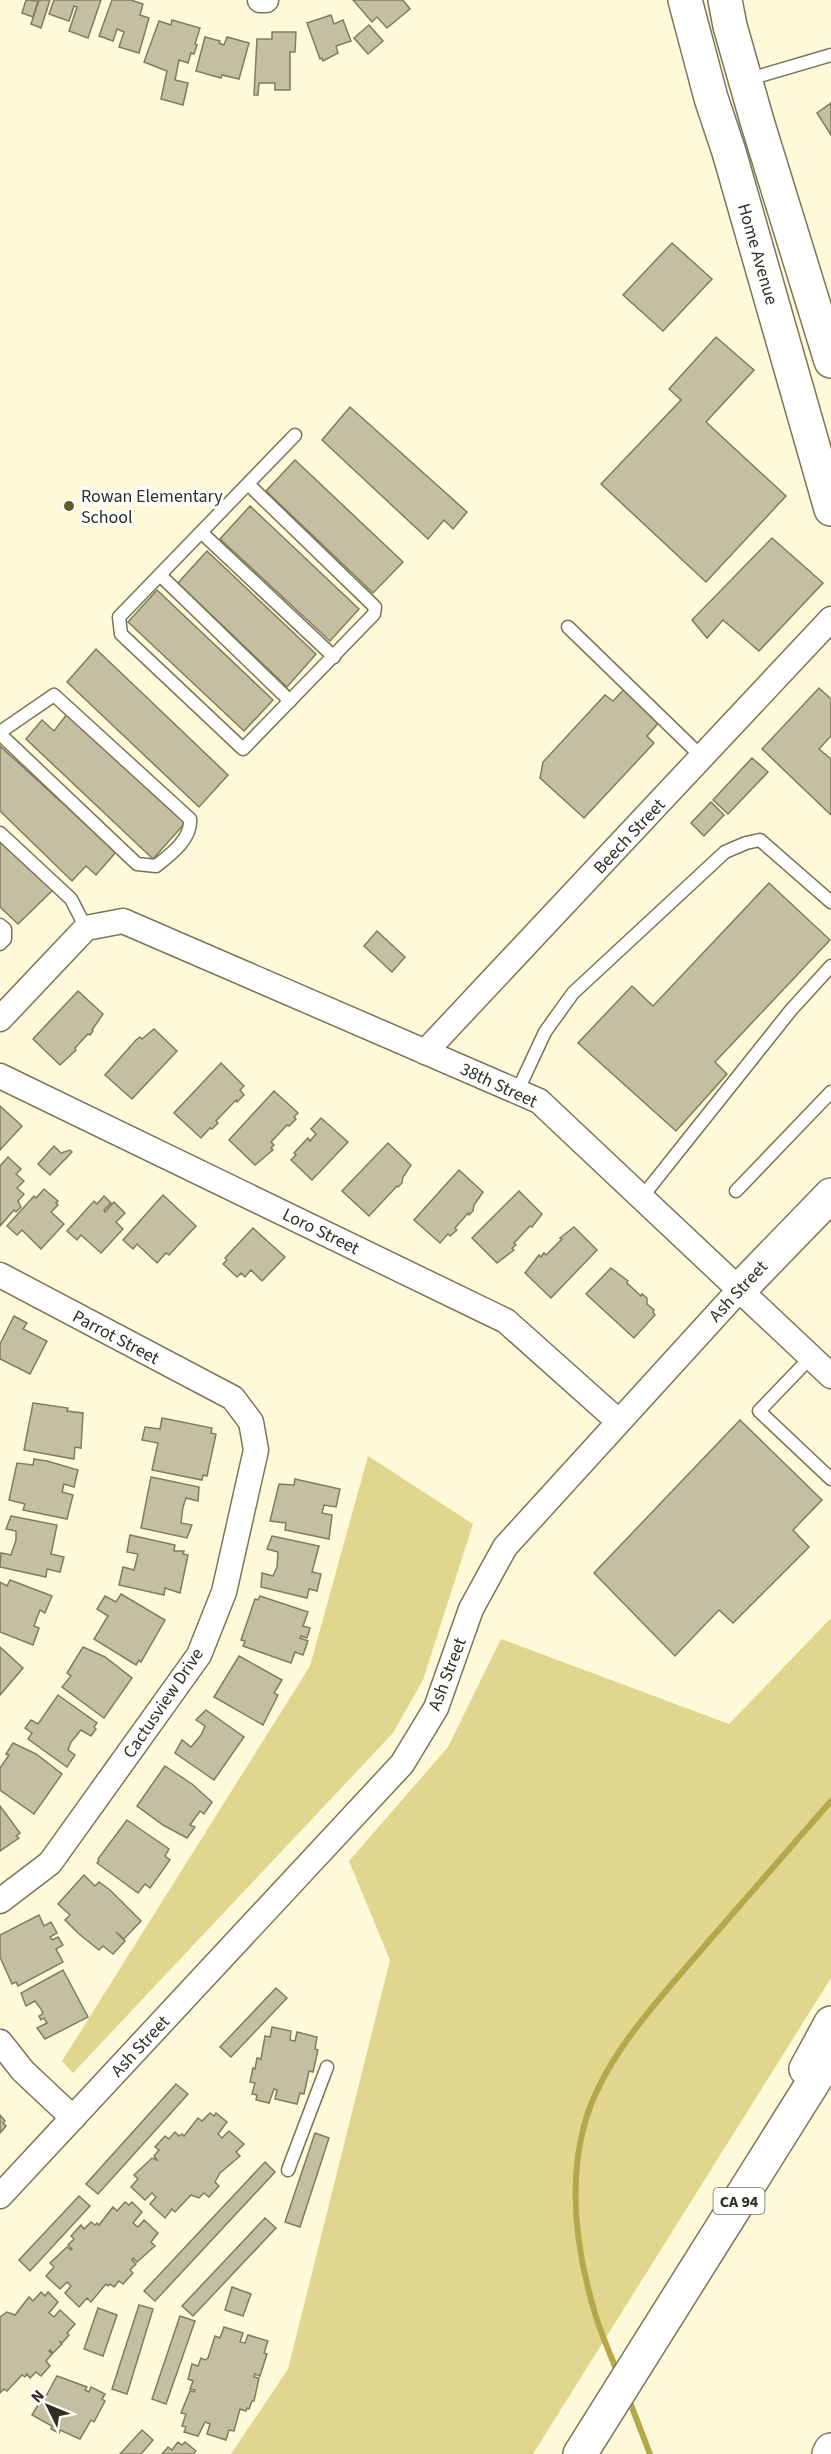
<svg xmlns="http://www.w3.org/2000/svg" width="831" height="2454" viewBox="0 0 831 2454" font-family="'Source Sans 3',sans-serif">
<rect width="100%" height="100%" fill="#fef9d8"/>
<g fill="#e1d68e">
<polygon points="368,1456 473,1524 423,1680 393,1733 73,2073 62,2061 310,1666"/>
<polygon points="831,1618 831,1978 533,2454 231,2454 288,2369 390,1960 349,1861 448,1747 501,1639 729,1724"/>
</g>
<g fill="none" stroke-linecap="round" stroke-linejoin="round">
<g stroke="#b4a74c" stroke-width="6">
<path d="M618,2374C610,2353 600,2332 594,2310C577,2252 568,2186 584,2126C602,2057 663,1995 708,1942C749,1895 790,1848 831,1801"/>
<polyline points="628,2397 650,2454"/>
</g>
</g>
<g fill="#c4bfa0" stroke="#807c5e" stroke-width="1.5">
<polygon points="26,0 38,1 33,17 22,13"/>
<polygon points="39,0 50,0 41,28 31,24"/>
<polygon points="54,0 101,0 88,38 69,31 77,7 74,6 69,21 49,14"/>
<polygon points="112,0 131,0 143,4 140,15 149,18 139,53 119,47 124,32 117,29 113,41 99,36"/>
<polygon points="353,0 403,0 410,9 387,28 377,17 372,22"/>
<polygon points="331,15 334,24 343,20 351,41 336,46 338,53 323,61 322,58 320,59 307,23"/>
<polygon points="172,20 200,28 195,44 197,45 194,54 191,53 188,63 179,60 175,80 188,83 183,105 161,99 167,71 144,62 159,21 171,25"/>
<polygon points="369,25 383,41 368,54 354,38"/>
<polygon points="272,32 296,32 295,52 290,52 290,90 275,90 275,83 259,83 258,95 254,95 257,39 272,39"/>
<polygon points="205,37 220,41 219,43 224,45 227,37 249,43 239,79 222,75 221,78 196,71"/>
<polygon points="831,103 831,135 817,113"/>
<polygon points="672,243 712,279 663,331 623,295"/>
<polygon points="716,337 754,370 706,422 786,496 706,582 601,484 681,400 669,389"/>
<polygon points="350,407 467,512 453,529 444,520 428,539 322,440"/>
<polygon points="295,460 403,562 373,593 266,491"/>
<polygon points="250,506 359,609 330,641 220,539"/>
<polygon points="772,538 823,583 759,651 723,620 707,638 692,620"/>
<polygon points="207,551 316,654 287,687 178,583"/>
<polygon points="157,590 273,700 244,731 128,622"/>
<polygon points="96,649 228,775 199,807 67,682"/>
<polygon points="627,686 661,720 647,736 654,743 584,818 540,778 543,762 605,695 613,701"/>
<polygon points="819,688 831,699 831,736 819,749 831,759 831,815 762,749"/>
<polygon points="67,714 185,823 153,859 26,739 42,720 54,731"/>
<polygon points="0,746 116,852 96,875 86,866 72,881 0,811"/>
<polygon points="752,758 768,772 728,814 713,800"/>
<polygon points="711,802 724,815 704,836 691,823"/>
<polygon points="0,837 54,889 18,924 0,907"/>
<polygon points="769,883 830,940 715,1062 727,1074 676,1131 578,1043 632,986 653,1006"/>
<polygon points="377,931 405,957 392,972 364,946"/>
<polygon points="78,991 103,1014 92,1030 93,1031 90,1035 88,1034 75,1048 76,1050 60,1065 33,1039"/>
<polygon points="154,1029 177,1051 132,1099 105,1075 136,1040 140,1037 142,1039"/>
<polygon points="221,1063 244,1086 240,1090 244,1095 237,1102 236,1100 216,1121 218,1123 212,1129 210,1128 201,1138 174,1113"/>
<polygon points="274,1091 298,1113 294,1117 296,1119 289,1126 287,1125 271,1142 274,1145 271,1148 273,1150 255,1165 229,1140"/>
<polygon points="0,1106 22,1126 0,1150"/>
<polygon points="321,1118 348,1142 312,1180 291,1160 296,1155 294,1153 308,1138 310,1141 316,1134 311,1129"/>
<polygon points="388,1143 411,1165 403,1177 402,1183 398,1187 397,1186 369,1216 342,1191"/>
<polygon points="54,1146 61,1153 70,1150 72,1152 50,1175 38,1164"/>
<polygon points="8,1157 21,1169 16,1174 24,1181 17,1188 24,1194 18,1201 21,1207 16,1212 14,1210 0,1226 0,1166"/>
<polygon points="459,1170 483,1192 474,1205 473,1211 469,1215 468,1213 455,1228 457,1230 450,1236 448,1234 440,1243 414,1220"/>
<polygon points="44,1189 58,1201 56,1203 58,1205 51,1212 64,1224 41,1249 22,1230 17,1235 7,1226 34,1196 36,1198"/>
<polygon points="519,1191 542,1214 532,1227 530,1226 514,1243 516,1245 512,1248 514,1250 497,1263 472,1238"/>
<polygon points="163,1195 196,1226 169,1255 166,1253 157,1263 137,1244 133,1249 123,1240"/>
<polygon points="104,1196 111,1203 104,1210 105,1212 114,1202 125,1213 116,1222 123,1229 101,1253 81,1235 77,1240 67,1231 94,1201 97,1204"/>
<polygon points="574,1227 597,1250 551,1298 525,1273 539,1255 541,1257 544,1253 546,1255 562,1239 560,1238"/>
<polygon points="253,1228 285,1257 262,1281 251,1270 245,1277 241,1273 237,1277 223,1264 227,1260 225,1258"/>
<polygon points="611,1268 628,1281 627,1283 641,1296 642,1294 647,1298 647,1304 654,1310 653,1312 655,1315 634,1338 586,1294"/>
<polygon points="14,1316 27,1323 23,1329 47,1341 30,1374 0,1359 0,1344"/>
<polygon points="33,1403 68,1408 67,1411 83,1413 81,1448 75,1447 74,1459 24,1450"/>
<polygon points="162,1418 212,1428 211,1433 216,1434 207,1476 203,1475 202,1480 152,1470 158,1443 142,1440 145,1427 160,1429"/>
<polygon points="740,1420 822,1500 793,1530 809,1547 733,1623 719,1610 675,1656 594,1573"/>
<polygon points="34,1459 47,1461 78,1470 74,1487 64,1484 62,1492 73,1495 67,1519 23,1510 25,1504 9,1500 17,1463 33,1465"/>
<polygon points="151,1477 199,1487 198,1501 186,1498 183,1507 181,1523 192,1525 187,1538 141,1528"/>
<polygon points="295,1479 340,1489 336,1507 324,1505 322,1513 332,1515 329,1539 285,1530 286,1523 270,1521 279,1484 294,1485"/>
<polygon points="11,1516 57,1525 51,1554 64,1557 60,1572 47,1569 46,1577 0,1567 1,1553 11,1555 16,1540 16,1531 6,1529"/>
<polygon points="130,1535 175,1545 174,1551 184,1551 183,1554 188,1555 180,1593 165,1588 164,1595 119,1585 123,1567 134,1570 138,1554 127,1552"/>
<polygon points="272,1536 319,1546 312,1572 321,1574 317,1591 309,1589 307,1598 261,1587 262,1573 273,1576 277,1567 278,1552 267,1549"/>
<polygon points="10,1580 52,1596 45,1613 40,1610 34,1626 39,1628 33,1645 0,1632 0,1582 7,1586"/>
<polygon points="121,1594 165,1620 141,1662 139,1660 136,1665 94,1639 108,1616 97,1609 105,1596 116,1602"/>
<polygon points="260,1596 308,1612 303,1626 310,1628 307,1638 301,1636 300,1638 308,1641 303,1655 295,1652 291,1663 243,1646 245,1641 241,1640 255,1599 258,1600"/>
<polygon points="0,1647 23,1668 0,1695"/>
<polygon points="83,1647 105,1657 132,1678 104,1718 62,1687 71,1676 67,1673"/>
<polygon points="239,1656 282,1680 274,1693 278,1695 263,1725 214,1697"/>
<polygon points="58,1695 97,1723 94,1727 96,1729 91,1736 81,1730 71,1742 68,1750 75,1755 67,1767 28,1739 32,1733 25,1728 31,1720 38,1724"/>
<polygon points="206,1710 244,1737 214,1780 175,1753 182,1740 191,1747 201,1735 205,1726 196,1720"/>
<polygon points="13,1743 36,1754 62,1774 34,1814 0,1790 0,1768 9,1755 6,1754"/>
<polygon points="165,1766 192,1784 212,1802 204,1814 200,1811 190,1825 195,1827 187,1838 163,1825 137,1806"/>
<polygon points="0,1806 20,1833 16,1836 19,1838 0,1851"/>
<polygon points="127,1820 169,1849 165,1856 170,1860 150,1888 145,1884 138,1893 97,1863 99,1861 98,1859"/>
<polygon points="84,1875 95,1886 99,1882 110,1890 141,1921 124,1939 116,1932 125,1941 113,1954 103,1946 99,1950 79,1934 65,1920 70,1915 58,1904"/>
<polygon points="39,1915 44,1926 51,1922 57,1933 50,1937 52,1940 58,1937 63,1945 56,1949 63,1962 18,1986 16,1982 12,1984 0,1957 0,1935"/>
<polygon points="63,1970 88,2017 45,2039 37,2028 47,2023 44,2018 41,2020 39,2016 43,2014 41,2009 35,2001 26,2006 21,1993"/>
<polygon points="276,1988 287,1998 231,2057 220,2047"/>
<polygon points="272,2027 291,2031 290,2040 295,2041 297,2032 317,2037 315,2049 318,2050 313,2072 309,2071 304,2094 300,2093 297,2104 275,2099 277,2090 274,2089 269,2103 256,2100 257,2095 252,2094 255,2083 250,2082 253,2068 255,2069 257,2058 261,2059 265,2036 270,2037"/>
<polygon points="176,2084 188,2094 98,2194 86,2184"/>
<polygon points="210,2113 214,2116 216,2113 227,2122 218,2134 222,2138 229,2131 244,2144 236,2152 240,2156 220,2173 215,2182 219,2186 209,2197 204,2193 199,2198 191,2195 175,2212 172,2209 165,2218 150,2204 156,2197 152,2193 145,2200 131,2187 138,2179 134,2175 152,2158 157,2160 154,2156 159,2150 155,2147 165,2136 169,2139 175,2132 179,2136 182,2134 184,2136 198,2118 202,2121"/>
<polygon points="0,2115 5,2121 3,2123 6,2126 0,2133"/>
<polygon points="315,2133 329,2138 300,2227 285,2222"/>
<polygon points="265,2162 275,2172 155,2301 144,2291"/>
<polygon points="79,2196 90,2206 30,2271 19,2260"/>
<polygon points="125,2202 129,2205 132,2202 142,2212 133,2223 138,2227 144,2220 158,2233 151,2242 155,2246 137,2262 133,2258 132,2260 136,2264 130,2270 133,2273 123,2284 119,2281 114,2287 110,2284 108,2286 106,2284 91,2302 87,2298 79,2307 65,2293 71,2286 67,2282 60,2289 46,2276 54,2267 50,2263 67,2247 71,2250 72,2249 68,2245 74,2239 71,2236 81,2225 84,2229 91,2222 95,2225 97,2223 99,2225 113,2207 117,2211"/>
<polygon points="265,2218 276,2228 193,2316 182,2306"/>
<polygon points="232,2287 251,2294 243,2316 225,2310"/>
<polygon points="41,2292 45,2296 48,2292 58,2302 49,2313 54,2317 60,2310 75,2324 67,2333 69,2335 62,2343 59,2341 62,2344 53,2353 50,2350 49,2351 52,2354 46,2361 50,2366 41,2376 36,2372 30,2378 27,2374 25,2377 22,2375 7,2391 4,2389 0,2393 0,2317 7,2312 15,2315 29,2297 33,2301"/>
<polygon points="139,2305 153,2309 127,2394 112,2389"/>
<polygon points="98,2308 117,2315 103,2356 84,2349"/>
<polygon points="180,2316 195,2321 166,2404 152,2399"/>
<polygon points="224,2327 243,2333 240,2342 245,2343 248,2335 268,2341 264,2353 267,2354 260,2376 255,2374 254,2377 259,2378 254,2401 252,2401 249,2409 247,2408 246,2411 240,2409 234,2431 229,2430 226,2440 207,2434 210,2424 205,2422 198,2436 184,2432 186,2427 182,2426 186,2414 181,2413 190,2391 194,2392 195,2390 190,2389 193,2381 188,2379 192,2364 198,2366 201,2358 205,2360 208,2358 215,2336 220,2338"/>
<polygon points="57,2376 87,2387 85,2390 89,2392 91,2387 105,2394 102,2399 105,2401 94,2422 91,2420 80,2439 60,2430 59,2433 51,2429 52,2426 32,2415 44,2395 46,2396"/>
<polygon points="142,2430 153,2440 141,2454 120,2454"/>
<polygon points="178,2442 182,2445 185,2442 196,2451 193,2454 162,2454 168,2447 172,2450"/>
</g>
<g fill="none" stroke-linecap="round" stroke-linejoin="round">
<g stroke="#7a7659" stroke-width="15">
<g id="lane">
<polyline points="746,80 831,55"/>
<polyline points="248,484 375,607 374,614 243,749 121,634 119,617 295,435"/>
<polyline points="202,533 334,657"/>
<polyline points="160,575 290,701"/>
<polyline points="568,627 703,758"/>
<path d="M0,732L54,695L190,819C192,839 170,855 156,866L137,864L0,734"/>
<polyline points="0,833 71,899 86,928"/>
<polyline points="0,925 5,929 5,939 0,944"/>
<polyline points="517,1092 545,1032 573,993 725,852 746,843 760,840 831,902"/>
<polyline points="736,1191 831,1092"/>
<polyline points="642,1197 791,1010 831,966"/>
<polyline points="811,1357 759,1411 831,1479"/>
<polyline points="288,2170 327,2067"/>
</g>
</g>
<g stroke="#7a7659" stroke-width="27">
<g id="street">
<polyline points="260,0 266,0"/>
<polyline points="0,1019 86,928 123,921 539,1101 831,1376"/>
<polyline points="425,1052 831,619"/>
<polyline points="0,1076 506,1321 618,1421"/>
<polyline points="0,1275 233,1398 251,1422 256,1450 224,1592 199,1655 50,1863 0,1901"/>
<polyline points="0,2042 23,2071 73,2118"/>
<polyline points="0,2196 402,1764 436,1708 471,1609 505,1547 740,1289"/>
</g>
</g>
<g stroke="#7a7659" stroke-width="36">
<polyline id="secondary" points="740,1289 831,1195"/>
</g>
<g stroke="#7a7659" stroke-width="36">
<g id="primary">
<polyline points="685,0 711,98 729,152 831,509"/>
<polyline points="725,0 730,26 757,121 831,361"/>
</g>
</g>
<g stroke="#7a7659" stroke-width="36">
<g id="highway">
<polyline points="806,2069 831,2023"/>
<polyline points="580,2454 831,2054"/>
<polyline points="829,2454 831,2450"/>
</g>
</g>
<use href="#lane" stroke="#fff" stroke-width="12"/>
<use href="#street" stroke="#fff" stroke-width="24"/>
<use href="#secondary" stroke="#fff" stroke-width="33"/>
<use href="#primary" stroke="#fff" stroke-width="33"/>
<use href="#highway" stroke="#fff" stroke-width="33"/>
</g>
<circle fill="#615926" stroke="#fff" stroke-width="2" cx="69" cy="506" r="6"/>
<g text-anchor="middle" stroke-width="6" stroke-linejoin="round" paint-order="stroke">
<rect fill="#fff" stroke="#6f6d65" stroke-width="1.5" x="713.5" y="2188" width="51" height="26" rx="4.5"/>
<g font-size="16" font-weight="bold" fill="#312f23">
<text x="739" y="2207">CA 94</text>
</g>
<g font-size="18" fill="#312f23" stroke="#fff">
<text transform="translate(758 254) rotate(74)" y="6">Home Avenue</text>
<text transform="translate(629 836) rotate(-47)" y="6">Beech Street</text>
<text transform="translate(499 1085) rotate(25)" y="6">38th Street</text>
<text transform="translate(321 1231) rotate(26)" y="6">Loro Street</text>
<text transform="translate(738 1291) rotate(-47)" y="6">Ash Street</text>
<text transform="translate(116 1337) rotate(28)" y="6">Parrot Street</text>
<text transform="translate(447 1674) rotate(-69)" y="6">Ash Street</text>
<text transform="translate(163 1703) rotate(-56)" y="6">Cactusview Drive</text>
<text transform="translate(140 2046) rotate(-47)" y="6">Ash Street</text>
</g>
<g font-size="18" fill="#312f23" stroke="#fff" text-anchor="start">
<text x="81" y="502">Rowan Elementary<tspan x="81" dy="21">School</tspan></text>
</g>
</g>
<g transform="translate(48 2406) rotate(313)" stroke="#ffffff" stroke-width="4.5" paint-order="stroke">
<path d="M0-4.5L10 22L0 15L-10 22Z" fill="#312f23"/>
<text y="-9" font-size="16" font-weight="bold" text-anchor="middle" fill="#312f23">N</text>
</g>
</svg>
